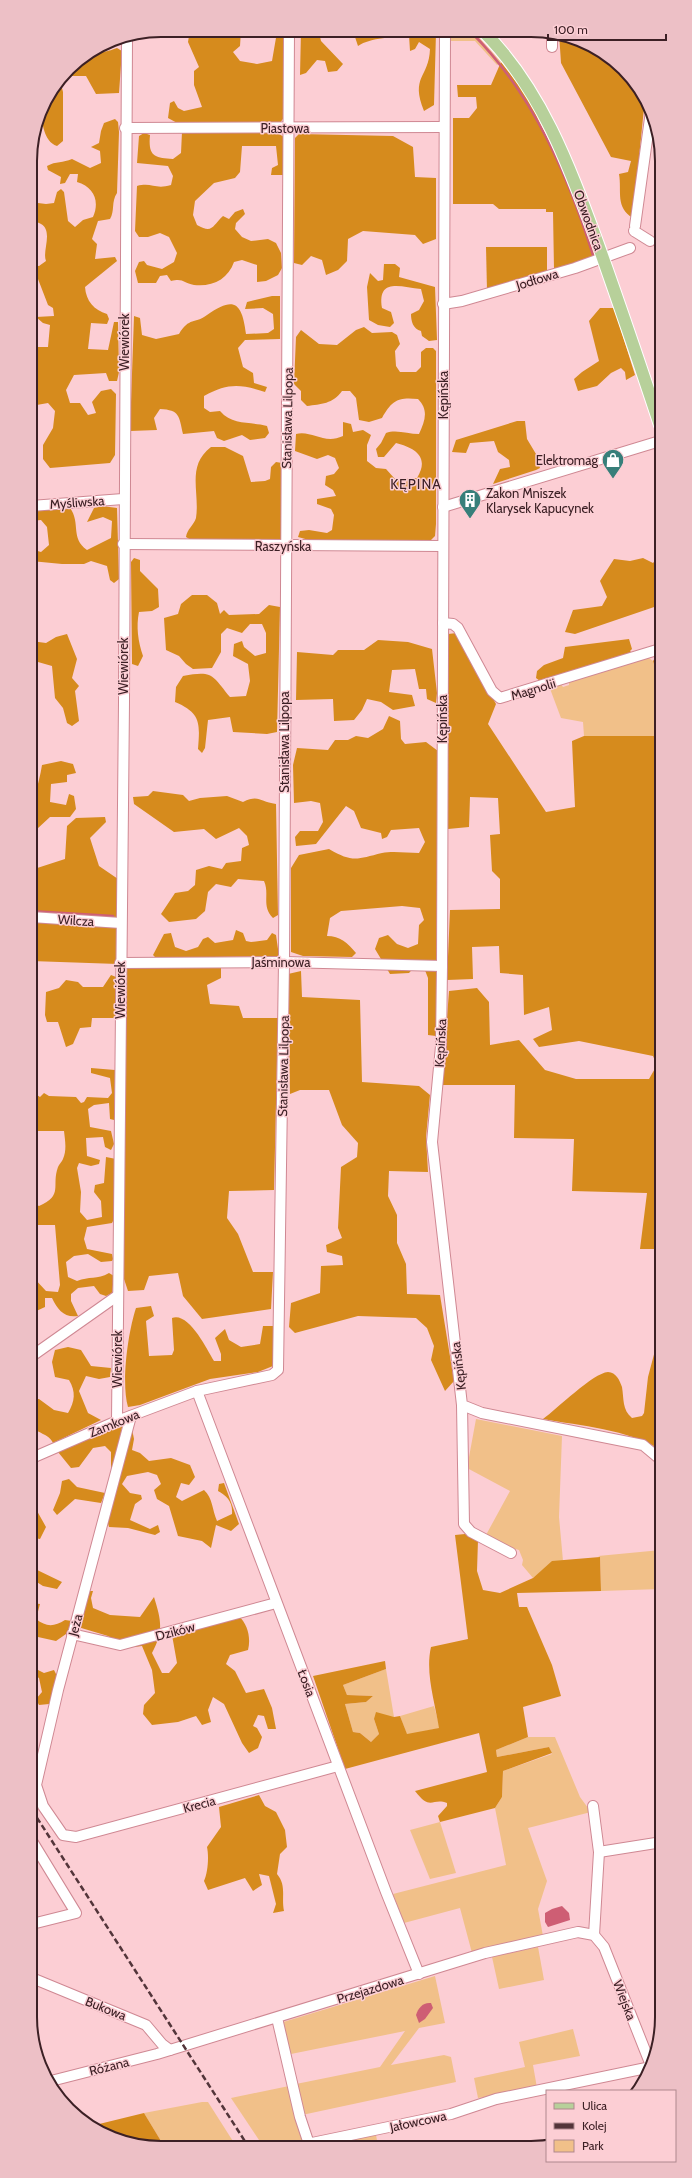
<svg xmlns="http://www.w3.org/2000/svg" width="692" height="2178" viewBox="0 0 692 2178" font-family="Cabin,sans-serif">
<rect width="100%" height="100%" fill="#fcced4"/>
<g fill="#f1c089">
<polygon points="450,32 474,32 501,62 497,65 475,41 449,41"/>
<polygon points="646,656 653,661 660,684 660,700 654,707 660,715 660,736 584,736 583,722 561,718 549,686 560,683 563,687 569,685 569,680"/>
<polygon points="476,1419 562,1436 559,1517 563,1561 552,1562 533,1578 522,1565 523,1560 519,1550 508,1547 486,1535 510,1491 467,1468"/>
<polygon points="661,1550 661,1589 601,1591 600,1557 598,1556"/>
<polygon points="386,1669 394,1717 374,1719 379,1734 371,1742 360,1733 353,1732 345,1704 366,1702 373,1696 347,1695 343,1685"/>
<polygon points="434,1706 440,1728 407,1735 400,1716"/>
<polygon points="528,1737 555,1737 580,1797 591,1812 528,1828 547,1881 538,1909 543,1936 472,1953 460,1908 404,1923 393,1894 506,1865 495,1808 502,1797 503,1771 552,1754 549,1747 497,1757 496,1750"/>
<polygon points="440,1822 456,1873 430,1879 410,1830"/>
<polygon points="538,1947 544,1980 499,1989 492,1957"/>
<polygon points="435,1976 445,2023 419,2028 391,2065 444,2055 451,2057 456,2082 302,2115 296,2084 380,2067 405,2031 291,2054 287,2051 280,2023"/>
<polygon points="573,2029 580,2056 533,2065 537,2088 478,2098 474,2078 525,2067 519,2042"/>
<polygon points="289,2086 303,2146 263,2146 231,2098"/>
<polygon points="202,2102 208,2102 236,2146 164,2146 144,2113"/>
<polygon points="376,2135 378,2146 342,2146 341,2142"/>
</g>
<g fill="#d68b1d">
<polygon points="190,30 241,31 240,46 233,52 240,61 257,64 272,61 277,32 284,31 285,116 280,123 179,124 168,118 170,103 174,101 178,108 184,111 202,107 194,85 194,71 199,67 188,42"/>
<polygon points="301,31 321,31 319,32 321,41 343,64 337,71 328,72 325,61 317,60 306,73 300,75"/>
<path d="M353,31L436,32L434,105L424,111C410,76 429,78 430,49L419,42L415,49L410,51L409,35C394,38 371,37 358,46Z"/>
<path d="M559,33L597,47L624,68L645,98L633,218C615,207 622,192 619,174L628,172L631,161L611,157L561,63Z"/>
<path d="M117,48L122,51L119,93L96,94L86,76H66C65,69 86,54 93,53C104,51 104,53 117,48Z"/>
<polygon points="501,62 528,97 564,174 598,256 554,269 553,212 546,212 546,209 499,209 493,204 453,204 453,118 469,118 477,108 476,97 458,97 457,85 491,85"/>
<path d="M60,80L63,92V141L57,146C43,141 43,123 40,110Z"/>
<path d="M115,119L118,122L119,132L117,193C111,202 115,211 110,219L98,221L92,239L97,244L95,259L115,257L117,261L85,287C86,301 94,310 107,314L109,319L107,324L91,323L88,349L108,350L114,322H118L119,372L117,381H109L106,373L74,375L66,390L70,403H80L88,415L96,413L92,402L101,391L111,389L116,394L115,455L110,463L50,468L43,459V445L53,428L55,411L48,403L31,406L30,347H48L50,325L43,323L36,317L54,316L53,308L48,305L38,279L30,277V265L39,266L46,261C41,249 59,223 30,221V202L46,204L54,203L57,192L61,189L64,192L68,221L75,227L83,220L93,217C100,201 94,187 77,182L78,174H70L65,183L60,184L61,177L48,170L47,166C56,161 63,163 72,159L90,168L101,163L100,151L91,147L99,143L101,131L104,123Z"/>
<path d="M274,131L284,137L285,164L283,175H271L272,168L278,165L276,146H242L240,172L235,178L214,183L195,201L193,215L197,225C213,234 212,226 223,216L229,219L235,212L243,209L245,214L236,223L235,229L242,237L251,241L268,239L276,243L281,253L282,268L278,275L266,281L257,282V265L242,260L234,262C228,279 213,287 194,285C183,283 184,278 171,281L167,275L160,276L156,283H138L135,271L139,262L144,261L147,265L162,269L174,262L177,253L169,237L160,233L148,237H139L135,231L137,186C152,182 155,190 171,185L173,176L168,166L137,163L139,136L144,133L150,135C148,156 154,158 173,159L181,153L182,132Z"/>
<polygon points="299,134 393,136 413,147 415,177 436,178 436,239 423,244 415,235 363,231 348,239 347,261 338,270 326,275 322,260 311,256 302,265 294,263 295,138"/>
<polygon points="486,247 547,247 547,271 487,290"/>
<path d="M384,264H395L400,268L399,277L435,287L437,340L429,341L422,336L421,331C413,329 411,321 411,314L419,310L424,301L421,289C401,287 377,277 382,308L391,312L394,323L390,327L378,325L369,320L367,287L370,273L378,281L383,280Z"/>
<path d="M272,296H280V339L245,340L238,348L243,367L253,373L254,383L267,387L265,392C240,384 228,383 204,396V408L210,412L220,411C233,426 249,421 267,426L269,433L265,438L250,440L242,435L224,441L217,438L214,431L183,434C179,416 180,410 160,409L154,418L157,430L130,431L134,316L140,318L142,335L156,339L179,334C189,317 195,324 207,315C234,296 242,302 246,334L268,333L274,329L273,314L263,308L245,309L247,302Z"/>
<polygon points="600,308 614,308 635,375 626,380 625,372 621,368 611,373 597,386 578,391 574,379 582,372 599,361 589,321"/>
<path d="M364,327L372,333L392,332L397,335L400,344L395,351L396,366L400,372H416L421,367V352L426,348H433L436,351V524L435,536L431,540H309L298,537L300,531L309,530L327,533L332,530L334,515L331,509L317,504V499L336,496L333,490L325,485L326,476L334,474L339,468L335,458L328,455L317,459L295,451L296,434C312,430 324,445 343,436V422L351,424L353,432L363,430L371,435L367,445V461L376,468L386,469L395,479L417,478C430,457 415,448 396,443L384,457H378L376,449L381,443L386,433C396,429 408,434 419,434C425,421 429,410 418,399C398,397 392,400 382,418L369,422L359,420L356,398L350,391H342C333,404 321,404 307,406L301,400V391L294,384L296,337L301,330L319,344L337,345L356,330Z"/>
<polygon points="517,421 525,421 527,439 536,454 540,468 536,470 493,484 500,469 510,467 509,460 498,452 494,441 470,443 466,453 452,452 456,440"/>
<path d="M211,447H225L243,456L251,482L265,481L270,479L271,467L276,462L282,463L281,541L191,540L186,537C187,529 194,525 196,518C200,492 186,466 211,447Z"/>
<path d="M102,506L117,508L119,579L114,583L110,580L107,566L91,561L84,564H62L31,561V549L41,552L49,545L47,527L41,520L31,521V511L70,508C81,523 70,538 87,550L111,538L112,521L103,517L87,522L94,508Z"/>
<polygon points="660,555 660,605 575,634 565,632 573,610 602,606 607,597 600,581 614,559 630,561 643,558 653,563"/>
<path d="M134,558L140,560V571L158,589L159,607L152,611L139,612C136,627 138,641 143,656L138,666L132,664L131,562Z"/>
<path d="M192,595H207L217,603L220,614L224,610L229,615L259,614L269,605L280,607L277,732L267,734L233,732L230,717L208,720L205,748L202,753L198,749C200,723 201,713 175,702L176,687L183,676C213,670 212,675 230,697L246,696L250,681L248,664L233,656L234,644L242,641L244,647L255,656L266,653V633L262,624H250L242,633L227,628L221,634V652L212,668L193,669L186,664L179,656L166,650L164,618L178,614L181,604Z"/>
<polygon points="457,633 496,704 488,724 546,812 575,807 572,741 584,736 660,736 661,1249 640,1249 647,1193 572,1191 574,1139 514,1138 515,1085 442,1085 449,991 477,988 489,1002 490,1045 519,1040 545,1070 576,1079 649,1079 657,1065 653,1056 579,1041 539,1047 533,1039 552,1030 549,1007 524,1015 523,975 500,973 499,946 472,947 473,979 447,980 450,910 500,909 500,879 492,871 490,835 500,834 498,798 470,797 469,827 448,829 448,634"/>
<polygon points="67,634 77,659 72,678 79,686 75,691 79,721 72,726 67,723 63,708 55,698 52,666 31,660 31,641 46,643 56,637"/>
<polygon points="629,639 632,649 630,651 633,654 543,683 536,678 537,671 544,665 563,658 565,647"/>
<polygon points="378,640 408,642 432,649 437,693 436,703 427,699 426,689 419,689 415,669 392,670 389,692 412,695 415,706 393,710 381,702 367,699 362,710 354,720 334,721 333,699 296,700 297,652 333,655 338,650 364,650"/>
<polygon points="660,652 660,684 653,661"/>
<path d="M389,716L400,721L401,739L405,744L426,742L438,751L436,1036L428,1035V978L421,960L409,973L390,974L375,949L379,938L388,935L397,944L408,948L418,944L419,925L424,920L420,908L402,906L341,911L330,918L327,936C340,936 348,943 356,953L352,957L303,956L291,952V868L299,855L329,849C353,863 357,859 382,853C393,851 407,853 419,853L425,842L419,828L391,830L387,837L382,839L381,833L361,828L354,811L346,806L316,844L296,846L295,837L300,831H318L323,822L320,803L311,801L294,803L293,765L297,748L328,750L335,740H348L356,736L368,738L383,729Z"/>
<path d="M61,761L73,764L76,773L67,775V782L51,784L50,802L66,805L69,794L74,796L76,809L70,817H50L37,829L31,824C31,804 39,785 42,765Z"/>
<path d="M153,791L183,795L189,801L200,798L227,796L243,802C259,794 260,802 276,804L278,915L273,918C261,906 270,894 264,881L238,879L231,887L216,884L208,892L205,911L196,919L169,922L161,914L175,893L188,891L195,885L196,870L209,866L222,869L226,863L241,861L242,848L249,845L247,836L239,828L216,839L204,829L174,832L134,804L133,797L148,796Z"/>
<polygon points="105,817 106,822 90,838 99,866 118,879 118,964 31,961 31,870 65,859 67,826 76,818"/>
<polygon points="236,930 243,933 246,941 251,942 267,940 272,933 276,935 279,956 156,958 153,955 164,934 171,933 175,947 186,951 198,947 203,939 208,937 215,943 233,940"/>
<polygon points="125,967 221,968 221,978 207,985 210,1004 239,1006 243,1018 278,1018 274,1190 229,1191 227,1218 238,1234 253,1272 273,1272 271,1309 202,1319 183,1296 178,1273 149,1276 144,1290 128,1291 122,1273"/>
<polygon points="301,971 302,997 360,1000 362,1082 419,1086 430,1095 426,1137 428,1172 389,1171 388,1196 397,1215 397,1243 406,1264 407,1294 440,1295 454,1381 445,1391 431,1360 434,1346 427,1328 416,1318 358,1316 295,1333 289,1327 291,1303 320,1293 321,1266 343,1265 342,1256 327,1252 326,1245 342,1238 338,1228 341,1167 357,1157 358,1143 342,1125 329,1090 300,1090 290,1094 288,974"/>
<polygon points="111,975 116,977 115,1018 92,1018 91,1027 80,1028 73,1044 66,1047 58,1022 47,1022 45,1015 46,992 59,988 66,980 78,982 83,987 103,987"/>
<path d="M91,1068L115,1070L114,1120L110,1119L109,1103L94,1105L88,1109L90,1127L111,1131L114,1144L111,1150L105,1147L103,1137L86,1138L87,1156L100,1160L99,1164L91,1166L79,1163L77,1168L81,1192L80,1212L87,1220L102,1217L101,1201L94,1192L95,1185L104,1183L106,1157L116,1159L115,1217L112,1223L87,1227L84,1239L87,1249L112,1254L113,1259L112,1261L101,1262L88,1254L74,1256L66,1262L68,1277L77,1281C89,1276 97,1280 109,1273L114,1276L112,1293L106,1296L100,1294L94,1286L78,1288L71,1294V1301L78,1316C64,1318 58,1310 52,1298H45V1307L32,1313V1255L33,1277L46,1291L58,1292L60,1285L55,1225H32L31,1202L39,1206C64,1195 51,1186 58,1167C59,1164 62,1162 63,1159C67,1150 65,1140 64,1131H31V1091L40,1097L44,1093L49,1096L76,1097L81,1103L84,1102L87,1097L108,1098L112,1093L110,1078L91,1073Z"/>
<path d="M151,1306L154,1316L146,1321L149,1356L172,1355L174,1350L172,1318C189,1312 206,1348 214,1361H221V1354L215,1338L225,1329L229,1340L241,1347L260,1344L263,1326H273V1366L258,1372L210,1379L140,1405L128,1407C121,1383 128,1332 136,1308Z"/>
<path d="M661,1328V1450C627,1429 581,1426 543,1419C557,1409 593,1373 608,1372C616,1372 620,1381 622,1387C624,1399 622,1410 632,1418L642,1416L644,1413L648,1377Z"/>
<path d="M68,1347L81,1350L91,1366L111,1368L110,1377L99,1379L86,1376L79,1391L88,1413L101,1420L53,1443C49,1433 36,1434 32,1425C29,1418 32,1406 32,1399H39L54,1410L68,1413C75,1401 76,1392 69,1380L55,1377L52,1362L55,1350Z"/>
<polygon points="123,1423 111,1478 111,1452 105,1446 93,1448 79,1467 71,1468 58,1452"/>
<path d="M132,1429L134,1439L132,1450L140,1453L149,1461L171,1458L190,1465L195,1477L189,1485L181,1483L176,1497L182,1501L204,1490C213,1498 212,1510 217,1521L232,1514C233,1502 227,1496 218,1491L219,1484L224,1483L239,1524L231,1531L216,1525L211,1548L202,1541L178,1536L169,1506L157,1499L154,1490L161,1484L157,1475L148,1472L127,1476L122,1484L130,1493L141,1495L142,1499L135,1504L130,1520L150,1529L158,1525L160,1532L155,1535L128,1528L109,1527L107,1520Z"/>
<polygon points="69,1479 77,1487 105,1493 101,1503 75,1499 57,1515 53,1510 60,1493 62,1481"/>
<polygon points="32,1502 46,1527 40,1539 35,1538 35,1531 32,1528"/>
<path d="M465,1534L478,1540L477,1571L483,1590L500,1593L533,1578L552,1561L600,1557L601,1591L517,1593L519,1607H527L552,1665L561,1696L523,1707L528,1737L496,1750L497,1757L549,1747L552,1753L503,1771L502,1797L495,1808L440,1822L438,1816L447,1806V1803C432,1797 431,1812 415,1791L487,1772L479,1733L345,1769L313,1676L385,1661L386,1669L343,1685L347,1695L373,1696L366,1702L345,1704L353,1732L360,1733L371,1742L379,1734L374,1719L376,1712L394,1717L400,1716L407,1734L439,1728C435,1702 425,1673 431,1647L468,1639L455,1535Z"/>
<polygon points="32,1553 38,1559 33,1568 62,1582 57,1589 43,1586 32,1579"/>
<path d="M89,1591H93L91,1598L93,1608L110,1615L140,1617L154,1597C161,1620 164,1630 152,1653L162,1673H169L177,1663L172,1635L239,1616C248,1625 251,1638 248,1650L230,1655L226,1664L235,1671L246,1693L264,1689L272,1708L276,1729H268L264,1716L258,1715L253,1726L257,1728L262,1737L258,1748L249,1753L242,1743L224,1704L213,1697L208,1710L211,1722L202,1725L196,1716L178,1722L152,1725L143,1714L144,1705L155,1693L152,1670L142,1646L125,1648L108,1636L78,1627Z"/>
<path d="M32,1603L40,1604L36,1619C46,1627 54,1627 65,1620L72,1621L66,1634L56,1641L38,1637L32,1640Z"/>
<polygon points="32,1667 44,1673 54,1670 58,1678 49,1704 39,1705 36,1699 42,1692 39,1678 32,1674"/>
<path d="M259,1795L265,1806L276,1812L285,1830L287,1847L280,1854L277,1874C287,1886 281,1897 284,1911L273,1913L276,1904L269,1876L259,1874L262,1885L253,1891L245,1878L208,1890L204,1881C208,1873 209,1856 207,1847L221,1827L219,1807Z"/>
<path d="M144,2113L164,2146C136,2146 115,2143 91,2126Z"/>
</g>
<g fill="#ce5e74">
<polygon points="562,1906 569,1913 570,1920 548,1927 545,1922 545,1913 552,1909"/>
<path d="M431,2003L433,2008L425,2019L419,2023L416,2015C418,2008 423,2002 431,2003Z"/>
</g>
<g fill="none" stroke-linecap="round" stroke-linejoin="round">
<g stroke="#ce5e74" stroke-width="2.5">
<path d="M471,32C533,94 567,173 593,255"/>
<polyline points="31,911 113,916"/>
</g>
<g stroke="#cf8893" stroke-width="12">
<g id="minor">
<polyline points="445,32 442,966 441,1046 432,1142 462,1405 482,1413 643,1445 661,1460"/>
<polyline points="552,33 552,47"/>
<polyline points="125,128 444,127"/>
<polyline points="635,226 651,111"/>
<polyline points="634,231 650,241"/>
<polyline points="443,304 462,301 575,268 630,248"/>
<polyline points="31,506 123,499"/>
<polyline points="443,507 660,441"/>
<polyline points="123,544 443,546"/>
<polyline points="443,623 453,624 458,628 492,691 500,698 660,649"/>
<polyline points="31,917 121,923"/>
<polyline points="120,963 284,962 442,966"/>
<polyline points="32,1356 117,1296"/>
<polyline points="197,1391 386,1892 419,1974"/>
<polyline points="462,1405 464,1524 471,1532 511,1553"/>
<polyline points="131,1416 58,1690 36,1785 43,1806 63,1835 76,1837 338,1766"/>
<polyline points="117,1421 124,702 127,37"/>
<polyline points="32,1458 117,1421 197,1391 272,1375 278,1370 284,962 289,31"/>
<polyline points="72,1634 120,1645 276,1603"/>
<polyline points="593,1806 599,1852 594,1935"/>
<polyline points="32,1841 76,1913 32,1924"/>
<polyline points="599,1852 662,1842"/>
<polyline points="32,1978 146,2025 162,2044 170,2050"/>
<polyline points="277,2018 300,2117 308,2141 312,2143 451,2114 496,2099 651,2067"/>
<polyline points="47,2082 157,2054 485,1953 578,1932 594,1935 604,1947 652,2068"/>
</g>
</g>
<g stroke="#fff" stroke-width="14">
<path id="major" d="M484,32C543,91 571,171 599,247C620,306 640,365 660,425"/>
</g>
<use href="#minor" stroke="#fff" stroke-width="10"/>
<use href="#major" stroke="#b7d09a" stroke-width="12"/>
<polyline stroke="#53353a" stroke-width="2.5" stroke-dasharray="6 3" stroke-linecap="butt" points="32,1810 248,2146"/>
</g>
<defs>
<g id="shop-pin" transform="scale(1.15)"><path d="M0 17L-7.5 6A9.5 9.5 0 1 1 7.5 6Z" fill="#377f7a" stroke="#fcced4"/><path d="M-5-2.5h2.3a2.7 3.5 0 0 1 5.4 0H5L5.5 6h-11ZM-1.5-2.5h3a1.5 2.3 0 0 0-3 0Z" fill="#fff"/></g>
<g id="building-pin" transform="scale(1.15)"><path d="M0 17L-7.5 6A9.5 9.5 0 1 1 7.5 6Z" fill="#377f7a" stroke="#fcced4"/><path d="M-4-6H4V6H1V3H-1V6H-4ZM-2.5-4.3h1.7v1.8h-1.7ZM.8-4.3h1.7v1.8H.8ZM-2.5-1h1.7V.8h-1.7ZM.8-1h1.7V.8H.8Z" fill="#fff"/></g>
</defs>
<g fill-rule="evenodd">
<use href="#shop-pin" x="613" y="460"/>
<use href="#building-pin" x="470" y="500"/>
</g>
<g text-anchor="middle" stroke-width="3" stroke-linejoin="round" paint-order="stroke">
<g font-size="13" fill="#3c2025" stroke="#fcced4">
<text x="285" y="133">Piastowa</text>
<text transform="translate(589 220) rotate(70)" y="5">Obwodnica</text>
<text transform="translate(537 279) rotate(-17)" y="5">Jodłowa</text>
<text transform="translate(124 342) rotate(-90)" y="5">Wiewiórek</text>
<text transform="translate(443 395) rotate(-90)" y="5">Kępińska</text>
<text transform="translate(287 418) rotate(-89)" y="5">Stanisława Lilpopa</text>
<text transform="translate(77 502) rotate(-4)" y="5">Myśliwska</text>
<text x="283" y="551">Raszyńska</text>
<text transform="translate(123 666) rotate(-90)" y="5">Wiewiórek</text>
<text transform="translate(533 689) rotate(-17)" y="5">Magnolii</text>
<text transform="translate(442 719) rotate(-90)" y="5">Kępińska</text>
<text transform="translate(284 742) rotate(-90)" y="5">Stanisława Lilpopa</text>
<text transform="translate(76 920) rotate(4)" y="5">Wilcza</text>
<text x="281" y="967">Jaśminowa</text>
<text transform="translate(120 990) rotate(-90)" y="5">Wiewiórek</text>
<text transform="translate(440 1043) rotate(-87)" y="5">Kępińska</text>
<text transform="translate(283 1066) rotate(-89)" y="5">Stanisława Lilpopa</text>
<text transform="translate(117 1359) rotate(-90)" y="5">Wiewiórek</text>
<text transform="translate(458 1366) rotate(-97)" y="5">Kępińska</text>
<text transform="translate(114 1423) rotate(-22)" y="5">Zamkowa</text>
<text transform="translate(75 1625) rotate(-75)" y="5">Jeża</text>
<text transform="translate(175 1631) rotate(-15)" y="5">Dzików</text>
<text transform="translate(307 1683) rotate(69)" y="5">Łosia</text>
<text transform="translate(199 1804) rotate(-15)" y="5">Krecia</text>
<text transform="translate(370 1989) rotate(-17)" y="5">Przejazdowa</text>
<text transform="translate(625 2000) rotate(69)" y="5">Wiejska</text>
<text transform="translate(106 2008) rotate(22)" y="5">Bukowa</text>
<text transform="translate(109 2066) rotate(-14)" y="5">Różana</text>
<text transform="translate(418 2121) rotate(-12)" y="5">Jałowcowa</text>
</g>
<g font-size="13" fill="#3c2025" stroke="#fcced4" text-anchor="end">
<text x="598" y="465">Elektromag</text>
<text x="486" y="498" text-anchor="start">Zakon Mniszek<tspan x="486" dy="15">Klarysek Kapucynek</tspan></text>
</g>
<g font-size="14" letter-spacing="1" fill="#3c2025" stroke="#fcced4">
<text x="416" y="489">KĘPINA</text>
</g>
</g>
<path d="M0 0H692V2178H0ZM161 37H531A124 124 0 0 1 655 161V2017A124 124 0 0 1 531 2141H161A124 124 0 0 1 37 2017V161A124 124 0 0 1 161 37Z" fill="#edc0c6" fill-rule="evenodd"/>
<path fill="none" stroke="#3c2025" stroke-width="2" d="M161 37H531A124 124 0 0 1 655 161V2017A124 124 0 0 1 531 2141H161A124 124 0 0 1 37 2017V161A124 124 0 0 1 161 37Z"/>
<rect x="546" y="2090" width="130" height="72" fill="#fcced4" stroke="#af888e"/>
<rect x="554" y="2103" width="20" height="6" fill="#b7d09a" stroke="#af888e"/>
<text x="582" y="2110" font-size="12" fill="#3c2025">Ulica</text>
<rect x="554" y="2123" width="20" height="6" fill="#53353a" stroke="#af888e"/>
<text x="582" y="2130" font-size="12" fill="#3c2025">Kolej</text>
<rect x="554" y="2140" width="20" height="12" fill="#f1c089" stroke="#af888e"/>
<text x="582" y="2150" font-size="12" fill="#3c2025">Park</text>
<path d="M548 34v6h118v-6" fill="none" stroke="#3c2025" stroke-width="2"/>
<text x="554" y="34" font-size="12" fill="#3c2025" stroke="#fcced4" stroke-width="3" paint-order="stroke">100 m</text>
</svg>
